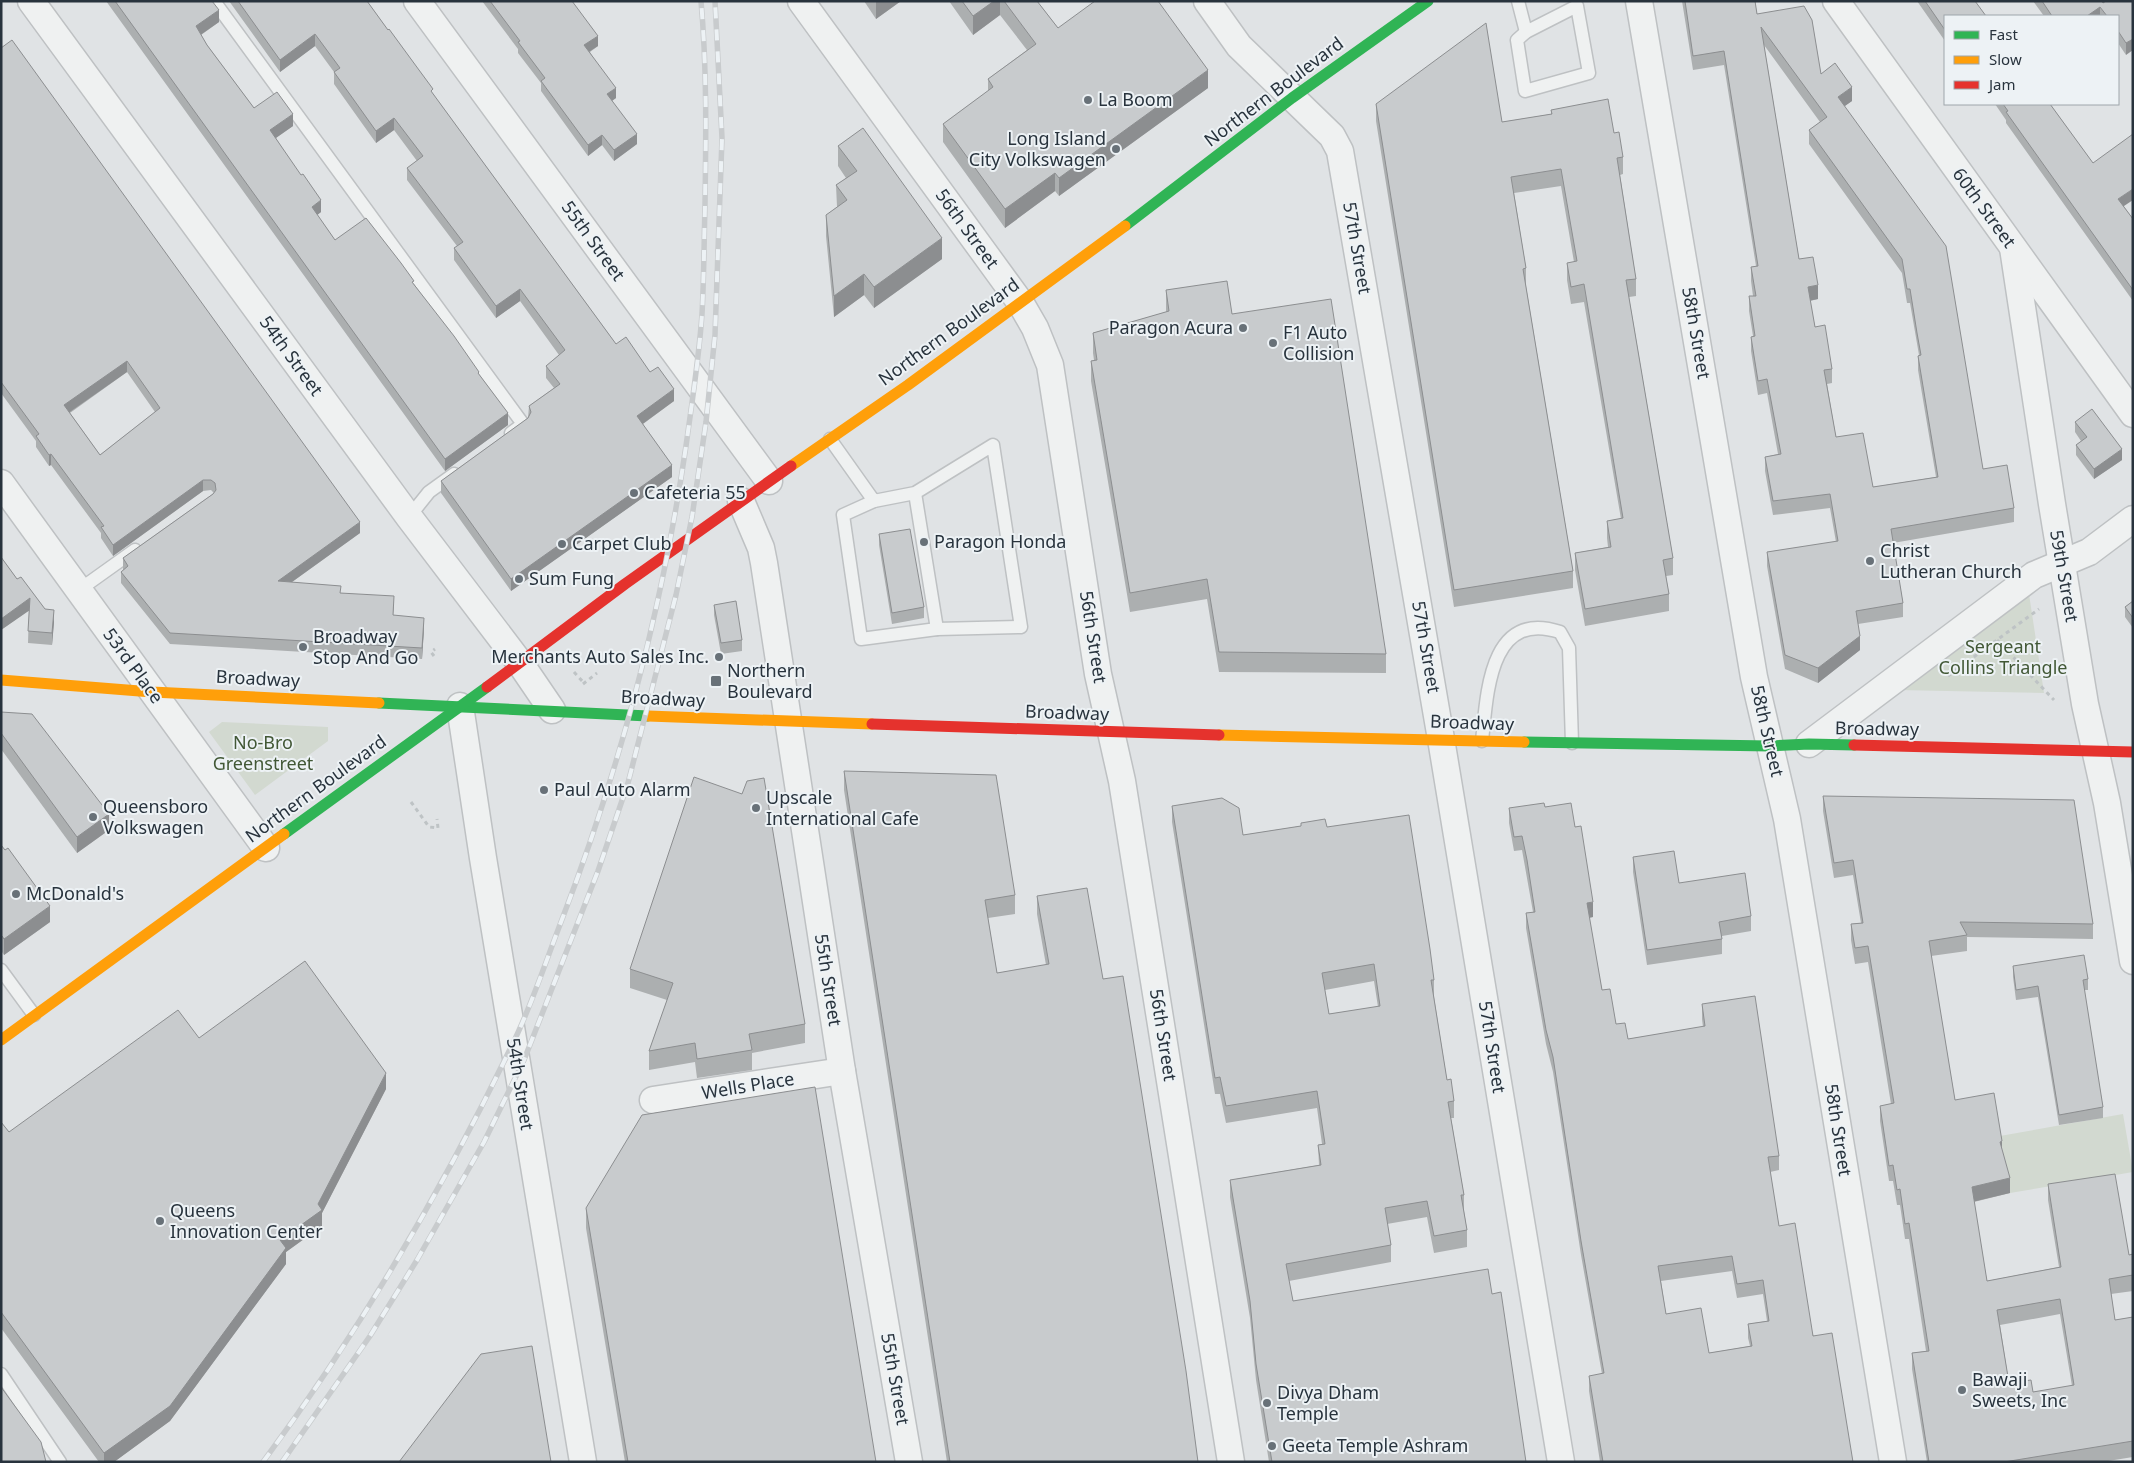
<svg xmlns="http://www.w3.org/2000/svg" width="2134" height="1463" viewBox="0 0 2134 1463" font-family="'Noto Sans',sans-serif">
<rect width="100%" height="100%" fill="#e0e3e5"/>
<g fill="#d2d9d0">
<polygon points="2029,594 2044,693 1897,690"/>
<polygon points="222,722 328,727 328,741 255,795 209,732"/>
<polygon points="2123,1114 2133,1172 2010,1193 2000,1136"/>
</g>
<g fill="none" stroke-linecap="round" stroke-linejoin="round">
<g stroke="#bec1c3" stroke-width="15">
<g id="lane">
<polyline points="214,1 523,424 511,433"/>
<polyline points="1518,1 1526,32"/>
<polygon points="1577,6 1589,73 1525,91 1517,40 1526,32"/>
<polyline points="830,439 874,501 915,493 993,445 1021,627 937,629 915,493"/>
<polyline points="874,501 843,515 861,639 937,629"/>
<polyline points="409,517 429,492 454,474"/>
<polyline points="79,590 135,550"/>
<path d="M1482,741C1487,694 1489,609 1560,632L1569,648L1572,743"/>
<polyline points="1,970 34,1015"/>
<polyline points="1,1374 60,1462"/>
</g>
</g>
<g stroke="#bec1c3" stroke-width="29">
<g id="street">
<polyline points="31,1 409,517 520,663 552,710"/>
<polyline points="417,1 769,481"/>
<polyline points="801,1 1020,302 1035,328 1050,365 1098,674 1122,781 1231,1462"/>
<polyline points="1207,1 1239,46 1332,136 1340,151 1441,739 1561,1462"/>
<polyline points="1639,1 1754,677 1787,819 1893,1462"/>
<polyline points="1836,1 2133,414"/>
<polyline points="2013,248 2052,504 2085,704 2107,803 2133,961"/>
<polyline points="1,483 266,848"/>
<polyline points="741,501 761,548 764,563 842,1071 909,1462"/>
<polyline points="460,706 483,858 583,1462"/>
<polyline points="1809,744 2034,575 2089,552 2133,519"/>
<polyline points="653,1100 842,1071"/>
</g>
</g>
<g stroke="#bec3c5" stroke-width="3" stroke-dasharray="4 4" stroke-linecap="butt">
<polyline points="1997,640 2054,700"/>
<polyline points="434,656 431,652 435,649"/>
<polyline points="574,672 584,683"/>
<polyline points="1948,676 2039,609"/>
<polyline points="583,684 597,673"/>
<polyline points="411,802 429,827 438,828 437,819"/>
</g>
<use href="#lane" stroke="#eff1f1" stroke-width="12"/>
<use href="#street" stroke="#eff1f1" stroke-width="26"/>
<g stroke="#30b455" stroke-width="11">
<polyline points="1125,226 1292,98 1428,1"/>
<polyline points="379,703 648,716"/>
<polyline points="1524,742 1770,746 1809,744 1854,745"/>
<polyline points="284,834 487,687"/>
</g>
<g stroke="#ff9f0a" stroke-width="11">
<polyline points="791,466 908,385 1125,226"/>
<polyline points="1,680 152,692 379,703"/>
<polyline points="648,716 872,724"/>
<polyline points="1219,735 1524,742"/>
<polyline points="1,1040 284,834"/>
</g>
<g stroke="#e5322d" stroke-width="11">
<polyline points="487,687 625,584 791,466"/>
<polyline points="872,724 1219,735"/>
<polyline points="1854,745 2133,752"/>
</g>
<g stroke="#c8cbcd" stroke-width="5.5">
<g id="rail">
<path d="M263,1462C362,1328 443,1189 515,1039C533,1001 546,961 561,922C620,769 662,609 686,446C692,402 699,358 702,314C704,278 704,241 705,205C706,136 707,69 701,1"/>
<polyline points="282,1462 370,1336 417,1260 484,1142 524,1060 598,871 628,783 676,595 692,517 706,422 715,335 722,138 715,1"/>
</g>
</g>
<use href="#rail" stroke="#edf2f5" stroke-width="4" stroke-dasharray="11" stroke-linecap="butt"/>
</g>
<g fill="#acafb0" fill-rule="evenodd">
<polygon points="106,1 212,1 219,22 201,35 207,45 254,108 293,126 276,138 321,212 317,215 335,240 414,284 479,375 508,425 445,471"/>
<polygon points="229,1 367,1 433,94 616,344 650,372 674,401 643,424 672,477 511,591 441,493 441,481 528,418 529,406 554,388 546,378 546,366 559,355 520,301 496,318 454,260 454,248 457,246 407,180 407,168 417,161 394,130 376,143 334,84 334,72 315,46 280,72"/>
<polygon points="482,1 572,1 598,46 590,52 616,98 612,101 637,144 614,161 602,145 588,156 541,91 541,83 518,53 518,49"/>
<polygon points="864,1 901,1 876,19"/>
<polygon points="949,1 1037,1 1058,28 1208,88 1059,196 1055,191 1005,228 943,142 943,124 988,91 988,79 1027,50 1000,15 973,35"/>
<path d="M1682,1H1755L1757,14L1821,74L1852,101L1844,106L1983,469L2014,508V522L1893,543L1903,603V617L1858,624L1860,650L1818,683L1785,669L1767,566V552L1836,542L1830,508L1773,515L1765,471V457L1778,454L1767,393L1758,395L1751,351V337L1753,336L1749,311V296H1753L1751,281V267L1756,266L1724,65L1693,70ZM1764,45L1820,122L1809,130V144L1902,273L1907,303H1910L1919,355L1918,356V370L1936,477L1873,487L1836,437L1827,384L1832,383V369L1815,327L1810,301L1818,299L1799,259Z"/>
<polygon points="1917,1 1975,1 1945,16 1945,41"/>
<polygon points="2033,1 2102,1 2103,3 2133,1 2126,55 2118,43 2118,16 2044,16"/>
<path d="M1,48L360,533L292,582L341,593L394,607L393,615L424,628L422,659L170,644L121,583V572L123,570V558L214,493L211,490L203,491L113,556L101,538V533L51,465L49,466L36,447V441L1,393ZM127,372L155,412L100,455L70,413Z"/>
<polygon points="1376,104 1502,122 1551,114 1551,110 1614,133 1623,157 1623,174 1620,175 1636,279 1636,296 1629,297 1673,558 1673,575 1666,576 1669,594 1669,611 1585,626 1575,570 1575,553 1608,547 1607,538 1607,521 1621,519 1584,302 1571,304 1567,280 1567,263 1574,262 1561,186 1514,193 1526,268 1526,286 1573,571 1573,588 1454,607 1376,121"/>
<polygon points="1995,104 2050,104 2133,219 2133,301 2006,123 2006,120"/>
<polygon points="838,146 942,259 874,308 864,295 834,317 826,236 826,215 837,207 836,185 846,178 838,166"/>
<polygon points="1166,290 1232,314 1386,654 1386,673 1219,672 1207,599 1130,612 1091,381 1091,361 1094,360 1093,353 1093,333 1166,312"/>
<polygon points="2075,422 2122,460 2094,479 2076,455 2076,445 2081,441 2075,432"/>
<polygon points="879,534 924,607 924,618 892,624 879,545"/>
<polygon points="1,557 17,579 54,622 52,645 28,643 29,610 1,630"/>
<polygon points="2133,601 2133,628 2125,617 2125,607"/>
<polygon points="714,605 742,640 742,651 721,654 714,615"/>
<polygon points="1,712 109,830 77,853 1,749"/>
<polygon points="844,771 1015,895 1015,914 988,918 997,973 1046,965 1037,914 1037,896 1103,979 1198,1462 947,1462 844,790"/>
<path d="M1823,796L2093,924V939L1967,937V951L1931,956L1955,1100L2002,1152L2010,1193L1974,1202L1987,1281L2059,1267L2048,1200V1184L2129,1255L2133,1254V1291L2111,1294L2115,1320L2133,1317V1457L2102,1462H1927L1912,1369V1353L1926,1351L1909,1239H1905L1900,1205H1897L1893,1181H1889L1880,1121V1106L1891,1104L1868,962L1855,964L1851,940V924L1861,923L1853,875L1834,878L1823,811ZM2060,1314L2072,1386L2033,1392L2009,1383L2000,1325Z"/>
<path d="M1172,806L1243,835L1301,826V823L1327,827L1434,980V997L1447,1080L1454,1101V1118H1451L1464,1195V1211L1467,1230V1247L1434,1253L1427,1217L1387,1224L1391,1245V1262L1289,1281L1293,1301L1492,1294L1526,1462H1269L1256,1380L1250,1318L1230,1197V1180L1319,1165L1318,1145L1322,1144L1317,1108L1226,1123L1220,1094H1215L1172,822ZM1374,981L1378,1007L1329,1014L1325,990Z"/>
<path d="M1545,807L1575,827L1593,917L1589,918L1602,990L1616,1024L1628,1039L1703,1027L1702,1019V1004L1779,1156V1170L1770,1172L1779,1226L1853,1462H1600L1589,1391V1376L1602,1374L1581,1255L1553,1072L1546,1044L1526,928V913L1533,912L1522,850L1514,851L1509,823V808ZM1732,1271L1737,1298L1763,1294L1767,1321L1748,1324V1338L1750,1346L1709,1353L1666,1314L1661,1281Z"/>
<polygon points="1,845 50,922 4,955 2,952"/>
<polygon points="1633,857 1679,883 1751,916 1751,931 1722,936 1722,954 1647,965 1633,872"/>
<polygon points="2013,966 2088,979 2088,990 2084,990 2103,1107 2103,1118 2059,1125 2038,997 2016,1000 2013,977"/>
<polygon points="630,969 805,1024 805,1043 752,1053 752,1070 697,1078 695,1062 649,1070 649,1051 667,1000 630,988"/>
<polygon points="199,1038 386,1089 322,1213 322,1226 286,1252 286,1264 170,1421 114,1462 99,1462 1,1328 1,1122 9,1132"/>
<polygon points="586,1208 876,1462 625,1462 586,1228"/>
</g>
<g fill="#8c8e90">
<polygon points="876,1 901,1 876,19"/>
<polygon points="994,1 1000,1 1000,15 973,35 973,16"/>
<polygon points="2100,7 2100,16 2087,16"/>
<polygon points="219,10 219,22 196,38 196,26"/>
<polygon points="315,34 315,46 280,72 280,60"/>
<polygon points="598,36 598,46 584,55 584,45"/>
<polygon points="2133,39 2133,50 2126,55 2126,43"/>
<polygon points="1208,70 1208,88 1059,196 1059,178"/>
<polygon points="1852,87 1852,101 1838,111 1838,97"/>
<polygon points="616,88 616,98 607,104 607,94"/>
<polygon points="293,114 293,126 270,142 270,130"/>
<polygon points="394,118 394,130 376,143 376,131"/>
<polygon points="637,134 637,144 614,161 614,150"/>
<polygon points="602,135 602,145 588,156 588,145"/>
<polygon points="1055,173 1055,191 1005,228 1005,209"/>
<polygon points="2133,189 2133,200 2118,210 2118,199"/>
<polygon points="321,200 321,212 312,219 312,207"/>
<polygon points="942,238 942,259 874,308 874,287"/>
<polygon points="864,274 864,295 834,317 834,296"/>
<polygon points="1818,285 1818,299 1808,301 1808,287"/>
<polygon points="520,289 520,301 496,318 496,306"/>
<polygon points="127,361 127,372 64,416 64,405"/>
<polygon points="674,389 674,401 637,428 637,416"/>
<polygon points="508,413 508,425 445,471 445,459"/>
<polygon points="2122,449 2122,460 2094,479 2094,469"/>
<polygon points="51,454 51,465 49,466 49,455"/>
<polygon points="672,465 672,477 511,591 511,579"/>
<polygon points="203,480 203,491 113,556 113,545"/>
<polygon points="360,522 360,533 278,592 278,581"/>
<polygon points="30,598 30,610 1,630 1,619"/>
<polygon points="54,610 54,622 52,645 52,633"/>
<polygon points="424,618 424,628 422,659 422,648"/>
<polygon points="1860,636 1860,650 1818,683 1818,668"/>
<polygon points="109,814 109,830 77,853 77,837"/>
<polygon points="1593,902 1593,917 1587,918 1587,903"/>
<polygon points="50,906 50,922 4,955 4,939"/>
<polygon points="2,936 2,952 1,953 1,937"/>
<polygon points="386,1073 386,1089 322,1213 322,1226 286,1252 286,1264 170,1421 114,1462 104,1462 104,1453 280,1240 318,1204"/>
<polygon points="2002,1141 2002,1157 2000,1142"/>
<polygon points="2010,1178 2010,1193 1972,1202 1972,1187"/>
</g>
<g fill="#c8cbcd" stroke="#8c8e90" fill-rule="evenodd">
<polygon points="115,1 212,1 219,10 196,26 207,45 254,108 277,92 293,114 270,130 301,175 303,174 321,200 312,207 335,240 366,218 401,263 414,281 412,282 454,336 479,372 478,373 508,413 445,459"/>
<polygon points="238,1 367,1 388,30 389,29 419,70 433,89 431,91 616,344 626,337 650,372 658,367 674,389 637,416 672,465 511,579 441,481 528,418 531,412 529,406 560,384 546,366 565,350 520,289 496,306 454,248 463,242 407,168 423,156 394,118 376,131 334,72 340,68 315,34 280,60"/>
<polygon points="490,1 572,1 598,36 584,45 616,88 607,94 637,134 614,150 602,135 588,145 541,81 545,78 518,42 520,41"/>
<polygon points="962,1 994,1 973,16"/>
<polygon points="1004,1 1037,1 1058,28 1095,1 1158,1 1208,70 1059,178 1055,173 1005,209 943,124 993,87 988,79 1036,44"/>
<path d="M1685,1H1755L1757,14L1804,6L1812,20L1821,74L1835,63L1852,87L1838,97L1946,246L1983,469L2007,465L2014,508L1891,529L1903,603L1856,611L1860,636L1818,668L1785,655L1767,552L1838,541L1830,494L1773,501L1765,457L1781,454L1767,379L1758,381L1751,337L1755,336L1749,296H1756L1751,267L1758,266L1724,51L1693,56ZM1761,27L1827,117L1809,130L1902,259L1907,289H1910L1917,333L1921,355L1918,356L1938,477L1873,487L1863,433L1836,437L1824,370L1832,369L1825,325L1815,327L1808,287L1818,285L1813,257L1799,259Z"/>
<polygon points="1925,1 1975,1 1986,16 1945,16 1945,30"/>
<polygon points="2042,1 2102,1 2103,3 2106,1 2133,1 2133,39 2126,43 2118,31 2118,16 2107,16 2100,7 2087,16 2052,16"/>
<polygon points="1486,23 1502,122 1552,114 1551,110 1608,99 1614,133 1619,132 1623,157 1617,158 1636,279 1626,280 1673,558 1663,560 1669,594 1585,609 1575,553 1611,547 1607,521 1623,518 1584,284 1571,287 1567,263 1577,261 1561,169 1511,177 1526,268 1523,269 1573,571 1454,590 1376,104"/>
<path d="M12,40L360,522L278,581L341,586L340,593L394,596L393,615L424,618L422,648L170,633L121,572L128,566L123,558L213,494L216,490L215,483L211,480H203L113,545L101,527L104,526L51,454L49,455L36,436L39,434L1,382V48ZM127,361L160,408L100,455L64,405Z"/>
<polygon points="2003,104 2050,104 2093,163 2133,134 2133,189 2118,199 2133,219 2133,290 2006,112 2008,111"/>
<polygon points="863,128 942,238 874,287 864,274 834,296 826,215 847,200 836,185 857,171 838,146"/>
<polygon points="1227,281 1232,314 1331,299 1386,654 1219,652 1207,579 1130,593 1091,361 1097,360 1093,333 1169,311 1166,290"/>
<polygon points="2092,409 2122,449 2094,469 2076,445 2087,437 2075,422"/>
<polygon points="910,529 924,607 892,613 879,534"/>
<polygon points="1,557 17,579 21,577 45,609 54,610 52,633 28,631 30,598 1,619"/>
<polygon points="736,601 742,640 721,643 714,605"/>
<polygon points="2133,601 2133,618 2125,607"/>
<polygon points="1,712 32,714 109,814 77,837 1,733"/>
<polygon points="844,771 996,775 1015,895 985,900 997,973 1049,964 1037,896 1087,888 1103,979 1123,976 1186,1371 1198,1462 950,1462"/>
<polygon points="694,777 742,794 747,781 764,778 805,1024 749,1034 752,1050 697,1059 695,1043 649,1051 673,983 630,969"/>
<path d="M1823,796L2074,800L2093,924L1960,922L1967,935L1929,941L1955,1100L1994,1093L2002,1141L2000,1142L2010,1178L1972,1187L1987,1281L2061,1267L2048,1184L2115,1174L2129,1255L2133,1254V1275L2109,1279L2115,1320L2133,1317V1441L2004,1462H1929L1912,1353L1929,1351L1909,1223L1905,1224L1900,1189L1897,1190L1893,1165L1889,1166L1880,1106L1894,1103L1868,946L1855,948L1851,924L1863,923L1853,860L1834,863ZM2060,1299L2074,1385L2033,1392L2031,1380L2009,1383L1997,1310Z"/>
<path d="M1222,798L1239,808L1243,835L1301,826V823L1325,819L1327,827L1409,815L1430,949L1434,980H1431L1447,1080L1451,1079L1454,1101L1448,1102L1464,1195H1461L1467,1230L1434,1236L1427,1201L1385,1208L1391,1245L1286,1264L1293,1301L1488,1269L1492,1294L1501,1292L1526,1462H1272L1256,1364L1250,1301L1230,1180L1321,1165L1318,1145L1325,1144L1317,1091L1226,1106L1220,1077L1215,1078L1172,806ZM1374,964L1380,1006L1329,1014L1322,973Z"/>
<path d="M1544,803L1545,807L1571,803L1575,827L1581,826L1593,902L1587,903L1602,990L1610,989L1616,1024L1625,1023L1628,1039L1705,1026L1702,1004L1755,996L1779,1156L1768,1157L1779,1226L1795,1223L1813,1336L1832,1333L1853,1462H1603L1589,1376L1604,1373L1581,1241L1553,1057L1546,1030L1526,913L1535,912L1527,860L1522,836L1514,837L1509,808ZM1732,1256L1737,1284L1763,1280L1769,1321L1748,1324L1752,1346L1709,1353L1701,1308L1666,1314L1658,1266Z"/>
<polygon points="1,845 5,850 8,848 50,906 4,939 2,936 1,937"/>
<polygon points="1674,851 1679,883 1745,873 1751,916 1719,922 1722,939 1647,950 1633,857"/>
<polygon points="2084,955 2088,979 2083,980 2103,1107 2059,1115 2038,986 2016,990 2013,966"/>
<polygon points="305,961 386,1073 318,1204 322,1210 280,1240 286,1248 170,1406 104,1453 1,1312 1,1122 9,1132 178,1010 199,1038"/>
<polygon points="815,1087 876,1462 628,1462 586,1208 642,1115"/>
<polygon points="532,1346 551,1462 399,1462 481,1354"/>
<polygon points="1,1387 41,1442 46,1462 1,1462"/>
</g>
<g fill="#687178" stroke="#edf2f5" stroke-width="2">
<circle cx="1088" cy="100" r="5"/>
<circle cx="1116" cy="149" r="5"/>
<circle cx="1243" cy="328" r="5"/>
<circle cx="1273" cy="343" r="5"/>
<circle cx="634" cy="493" r="5"/>
<circle cx="924" cy="542" r="5"/>
<circle cx="562" cy="544" r="5"/>
<circle cx="1870" cy="561" r="5"/>
<circle cx="519" cy="579" r="5"/>
<circle cx="303" cy="647" r="5"/>
<circle cx="719" cy="657" r="5"/>
<rect x="710" y="675" width="12" height="12" rx="2.5"/>
<circle cx="544" cy="790" r="5"/>
<circle cx="756" cy="808" r="5"/>
<circle cx="93" cy="817" r="5"/>
<circle cx="16" cy="894" r="5"/>
<circle cx="160" cy="1221" r="5"/>
<circle cx="1962" cy="1390" r="5"/>
<circle cx="1267" cy="1403" r="5"/>
<circle cx="1272" cy="1446" r="5"/>
</g>
<g text-anchor="middle" stroke-width="4" stroke-linejoin="round" paint-order="stroke">
<g font-size="18" fill="#28333d" stroke="#edf2f5">
<text transform="translate(1274 92) rotate(-37)" y="6">Northern Boulevard</text>
<text transform="translate(1984 208) rotate(54)" y="6">60th Street</text>
<text transform="translate(967 229) rotate(54)" y="6">56th Street</text>
<text transform="translate(593 241) rotate(54)" y="6">55th Street</text>
<text transform="translate(1357 248) rotate(80)" y="6">57th Street</text>
<text transform="translate(949 332) rotate(-36)" y="6">Northern Boulevard</text>
<text transform="translate(1696 333) rotate(80)" y="6">58th Street</text>
<text transform="translate(291 356) rotate(54)" y="6">54th Street</text>
<text transform="translate(2064 576) rotate(80)" y="6">59th Street</text>
<text transform="translate(1093 637) rotate(81)" y="6">56th Street</text>
<text transform="translate(1426 647) rotate(80)" y="6">57th Street</text>
<text transform="translate(133 666) rotate(54)" y="6">53rd Place</text>
<text transform="translate(258 679) rotate(3)" y="6">Broadway</text>
<text transform="translate(663 699) rotate(3)" y="6">Broadway</text>
<text transform="translate(1067 713) rotate(2)" y="6">Broadway</text>
<text transform="translate(1472 723) rotate(2)" y="6">Broadway</text>
<text transform="translate(1877 729) rotate(1)" y="6">Broadway</text>
<text transform="translate(1767 731) rotate(77)" y="6">58th Street</text>
<text transform="translate(316 789) rotate(-36)" y="6">Northern Boulevard</text>
<text transform="translate(828 980) rotate(81)" y="6">55th Street</text>
<text transform="translate(1163 1035) rotate(81)" y="6">56th Street</text>
<text transform="translate(1492 1047) rotate(81)" y="6">57th Street</text>
<text transform="translate(520 1084) rotate(81)" y="6">54th Street</text>
<text transform="translate(748 1086) rotate(-9)" y="6">Wells Place</text>
<text transform="translate(1838 1130) rotate(81)" y="6">58th Street</text>
<text transform="translate(895 1379) rotate(80)" y="6">55th Street</text>
</g>
<g font-size="18" fill="#28333d" stroke="#edf2f5" text-anchor="start">
<text x="1098" y="106">La Boom</text>
<text x="1106" y="145" text-anchor="end">Long Island<tspan x="1106" dy="21">City Volkswagen</tspan></text>
<text x="1233" y="334" text-anchor="end">Paragon Acura</text>
<text x="1283" y="339">F1 Auto<tspan x="1283" dy="21">Collision</tspan></text>
<text x="644" y="499">Cafeteria 55</text>
<text x="934" y="548">Paragon Honda</text>
<text x="572" y="550">Carpet Club</text>
<text x="1880" y="557">Christ<tspan x="1880" dy="21">Lutheran Church</tspan></text>
<text x="529" y="585">Sum Fung</text>
<text x="313" y="643">Broadway<tspan x="313" dy="21">Stop And Go</tspan></text>
<text x="709" y="663" text-anchor="end">Merchants Auto Sales Inc.</text>
<text x="727" y="677">Northern<tspan x="727" dy="21">Boulevard</tspan></text>
<text x="554" y="796">Paul Auto Alarm</text>
<text x="766" y="804">Upscale<tspan x="766" dy="21">International Cafe</tspan></text>
<text x="103" y="813">Queensboro<tspan x="103" dy="21">Volkswagen</tspan></text>
<text x="26" y="900">McDonald's</text>
<text x="170" y="1217">Queens<tspan x="170" dy="21">Innovation Center</tspan></text>
<text x="1972" y="1386">Bawaji<tspan x="1972" dy="21">Sweets, Inc</tspan></text>
<text x="1277" y="1399">Divya Dham<tspan x="1277" dy="21">Temple</tspan></text>
<text x="1282" y="1452">Geeta Temple Ashram</text>
</g>
<g font-size="18" fill="#425836" stroke="#edf2f5">
<text x="2003" y="653">Sergeant<tspan x="2003" dy="21">Collins Triangle</tspan></text>
<text x="263" y="749">No-Bro<tspan x="263" dy="21">Greenstreet</tspan></text>
</g>
</g>
<rect width="2134" height="1463" fill="none" stroke="#28333d" stroke-width="5"/>
<rect x="1944" y="15" width="175" height="90" fill="#edf2f5" stroke="#9ea6ab"/>
<rect x="1954" y="31" width="25" height="8" fill="#30b455" stroke="#9ea6ab"/>
<text x="1989" y="40" font-size="15" fill="#28333d">Fast</text>
<rect x="1954" y="56" width="25" height="8" fill="#ff9f0a" stroke="#9ea6ab"/>
<text x="1989" y="65" font-size="15" fill="#28333d">Slow</text>
<rect x="1954" y="81" width="25" height="8" fill="#e5322d" stroke="#9ea6ab"/>
<text x="1989" y="90" font-size="15" fill="#28333d">Jam</text>
</svg>
